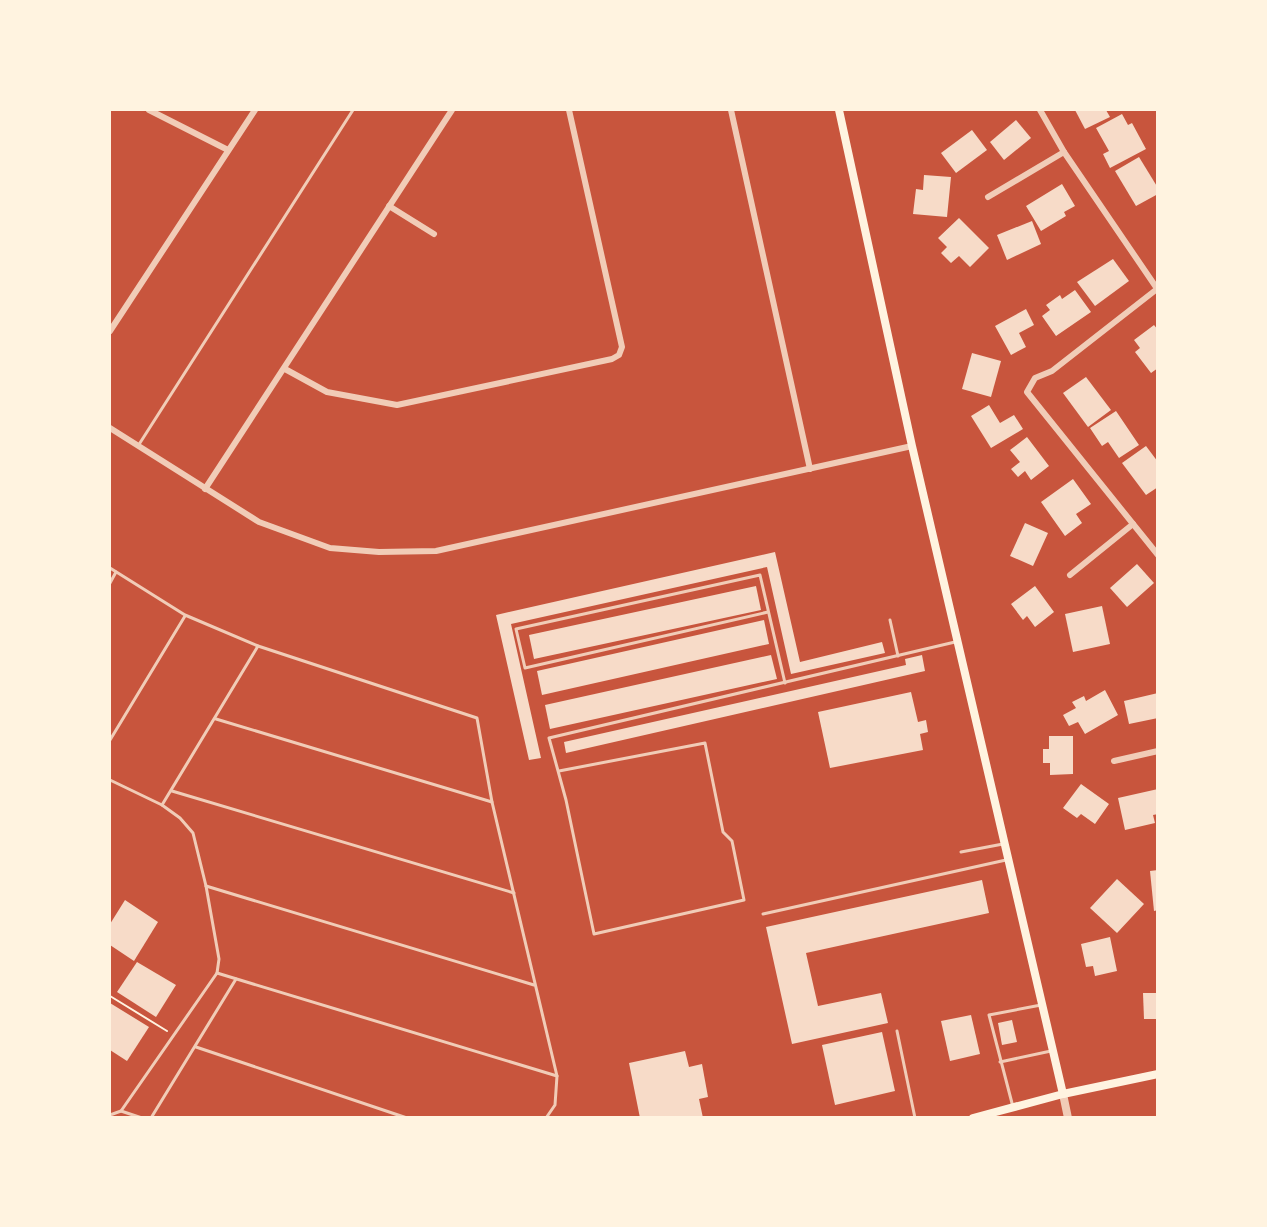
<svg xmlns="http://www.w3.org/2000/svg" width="1267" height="1227" viewBox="0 0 1267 1227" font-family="Jost,sans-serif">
<rect width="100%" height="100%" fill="#c8553d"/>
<g fill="#f7dbc8">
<polygon points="1075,110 1106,110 1110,117 1085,129"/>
<polygon points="1122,114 1128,125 1132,123 1146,149 1110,168 1103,154 1109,151 1096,128"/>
<polygon points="1016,120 1031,138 1004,160 990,142"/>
<polygon points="972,130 987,150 956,173 941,153"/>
<polygon points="1139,157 1158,188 1158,194 1136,206 1115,171"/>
<polygon points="924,175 951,177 947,217 913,214 916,189 923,190"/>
<polygon points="1062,184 1075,206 1064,212 1066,216 1041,231 1026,206"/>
<polygon points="959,218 989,248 970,267 959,256 951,263 941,253 947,247 938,238"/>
<polygon points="1032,221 1041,244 1007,260 997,235"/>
<polygon points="1113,259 1129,281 1095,306 1077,282"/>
<polygon points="1075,290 1091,312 1056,336 1042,316 1050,310 1046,305 1060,295 1062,299"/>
<polygon points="1026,309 1034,325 1019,333 1026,347 1011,355 995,326"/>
<polygon points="1154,325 1158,330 1158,368 1151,373 1135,352 1140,348 1134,340"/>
<polygon points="972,353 1001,361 991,397 962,389"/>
<polygon points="1086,377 1111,410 1088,427 1063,393"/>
<polygon points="989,405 1000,423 1014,415 1023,429 991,448 971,416"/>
<polygon points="1116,411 1139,445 1119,458 1108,442 1102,446 1090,428"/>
<polygon points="1027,437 1049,466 1031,480 1025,471 1018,477 1011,469 1020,462 1010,450"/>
<polygon points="1146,446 1158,462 1158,487 1146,495 1122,463"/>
<polygon points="1073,479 1091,504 1076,514 1082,523 1065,536 1041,502"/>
<polygon points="1025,523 1048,533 1033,566 1010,556"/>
<polygon points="775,552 800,662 882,642 885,653 791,674 767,567 511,624 541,758 529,760 496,615"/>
<polygon points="1137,564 1154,583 1127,607 1110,588"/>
<polygon points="756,586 761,610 534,659 529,635"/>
<polygon points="1035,586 1054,612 1035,627 1027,616 1023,620 1011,604"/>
<polygon points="1102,606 1110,644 1073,652 1065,614"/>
<polygon points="764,620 769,644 542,695 537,671"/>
<polygon points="771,655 777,679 550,729 545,705"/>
<polygon points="922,655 925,671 566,753 564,742 906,665 905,659"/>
<polygon points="1105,690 1118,715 1085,734 1078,722 1069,726 1063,715 1076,708 1072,702 1084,696 1086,701"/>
<polygon points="911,692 918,722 926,720 928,732 920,734 923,750 830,768 818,712"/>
<polygon points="1158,693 1158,718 1129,724 1124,701"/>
<polygon points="1049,736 1073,736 1073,774 1050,775 1050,763 1043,763 1043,749 1049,749"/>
<polygon points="1081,784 1109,804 1095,824 1081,814 1077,818 1063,808"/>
<polygon points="1158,789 1158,814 1153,815 1155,823 1125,830 1118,798"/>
<polygon points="1158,870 1158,910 1154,911 1150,871"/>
<polygon points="1117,879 1144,904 1117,933 1090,908"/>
<polygon points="982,880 989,913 806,953 818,1006 881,993 888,1023 792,1044 766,927"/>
<polygon points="125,900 158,922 134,961 110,945 110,924"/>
<polygon points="1110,937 1117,971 1095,976 1093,966 1086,967 1081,944"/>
<polygon points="137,962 176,985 156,1017 117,992"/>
<polygon points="1143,993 1158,993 1158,1019 1144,1019"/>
<polygon points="110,1003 149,1027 127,1061 110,1050"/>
<polygon points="971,1015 980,1054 950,1061 941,1021"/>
<polygon points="1012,1020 1017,1042 1002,1045 998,1023"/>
<polygon points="882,1032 895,1091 835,1105 822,1045"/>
<polygon points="685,1051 689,1067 702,1064 708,1097 699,1099 703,1118 640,1118 629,1063"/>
</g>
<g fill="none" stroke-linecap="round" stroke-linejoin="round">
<polyline stroke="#fff3e0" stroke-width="2" points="110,996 167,1031"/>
<g stroke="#f1ccb7" stroke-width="3">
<polyline points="138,446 353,110"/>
<polyline points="110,568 185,615 258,646 477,718 492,802 557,1076 555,1105 546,1118"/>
<polyline points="110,583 116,572"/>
<polyline points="768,612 525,668 516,629 760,575 785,683"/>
<polyline points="890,620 898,656"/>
<polyline points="216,719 492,802"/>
<polyline points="110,740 185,616"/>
<polyline points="559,771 705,743 723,832 732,841 744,900 594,934 566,800 549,738 955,642"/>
<polyline points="110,780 162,805 180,818 193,833 206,886 219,959 217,973 121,1111 110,1115"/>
<polyline points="172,791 514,893"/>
<polyline points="162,805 258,646"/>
<polyline points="961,852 1003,844"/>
<polyline points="206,886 534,985"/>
<polyline points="763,914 1006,860"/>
<polyline points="217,973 557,1076"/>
<polyline points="897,1031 915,1118"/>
<polyline points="196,1047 407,1118"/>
<polyline points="1000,1062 1051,1051"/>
<polyline points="1013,1107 989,1015 1041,1005"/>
<polyline points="121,1111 142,1118"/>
<polyline points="151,1118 236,979"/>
</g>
<g stroke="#f1ccb7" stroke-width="6">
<polyline points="149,110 228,150"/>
<polyline points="731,110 810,469"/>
<polyline points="1040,110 1064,152 1158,290"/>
<polyline points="988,197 1064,152"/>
<polyline points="389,206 434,234"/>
<polyline points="1157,289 1052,371 1035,378 1027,392 1158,555"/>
<polyline points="110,331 255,110"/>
<polyline points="285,369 327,392 397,405 612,359 619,355 622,347 569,110"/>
<polyline points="110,428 259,522 330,548 379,552 436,551 912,446"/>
<polyline points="205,489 452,110"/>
<polyline points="1070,575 1133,524"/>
<polyline points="1114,761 1158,751"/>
</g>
<polyline stroke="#f1ccb7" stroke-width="8" points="1063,1094 1068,1118"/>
<g stroke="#fff3e0" stroke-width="8">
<polyline points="839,110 912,446 1063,1094"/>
<polyline points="973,1118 1063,1094 1158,1074"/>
</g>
</g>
<rect width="1267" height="1227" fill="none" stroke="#fff3e0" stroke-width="222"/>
</svg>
